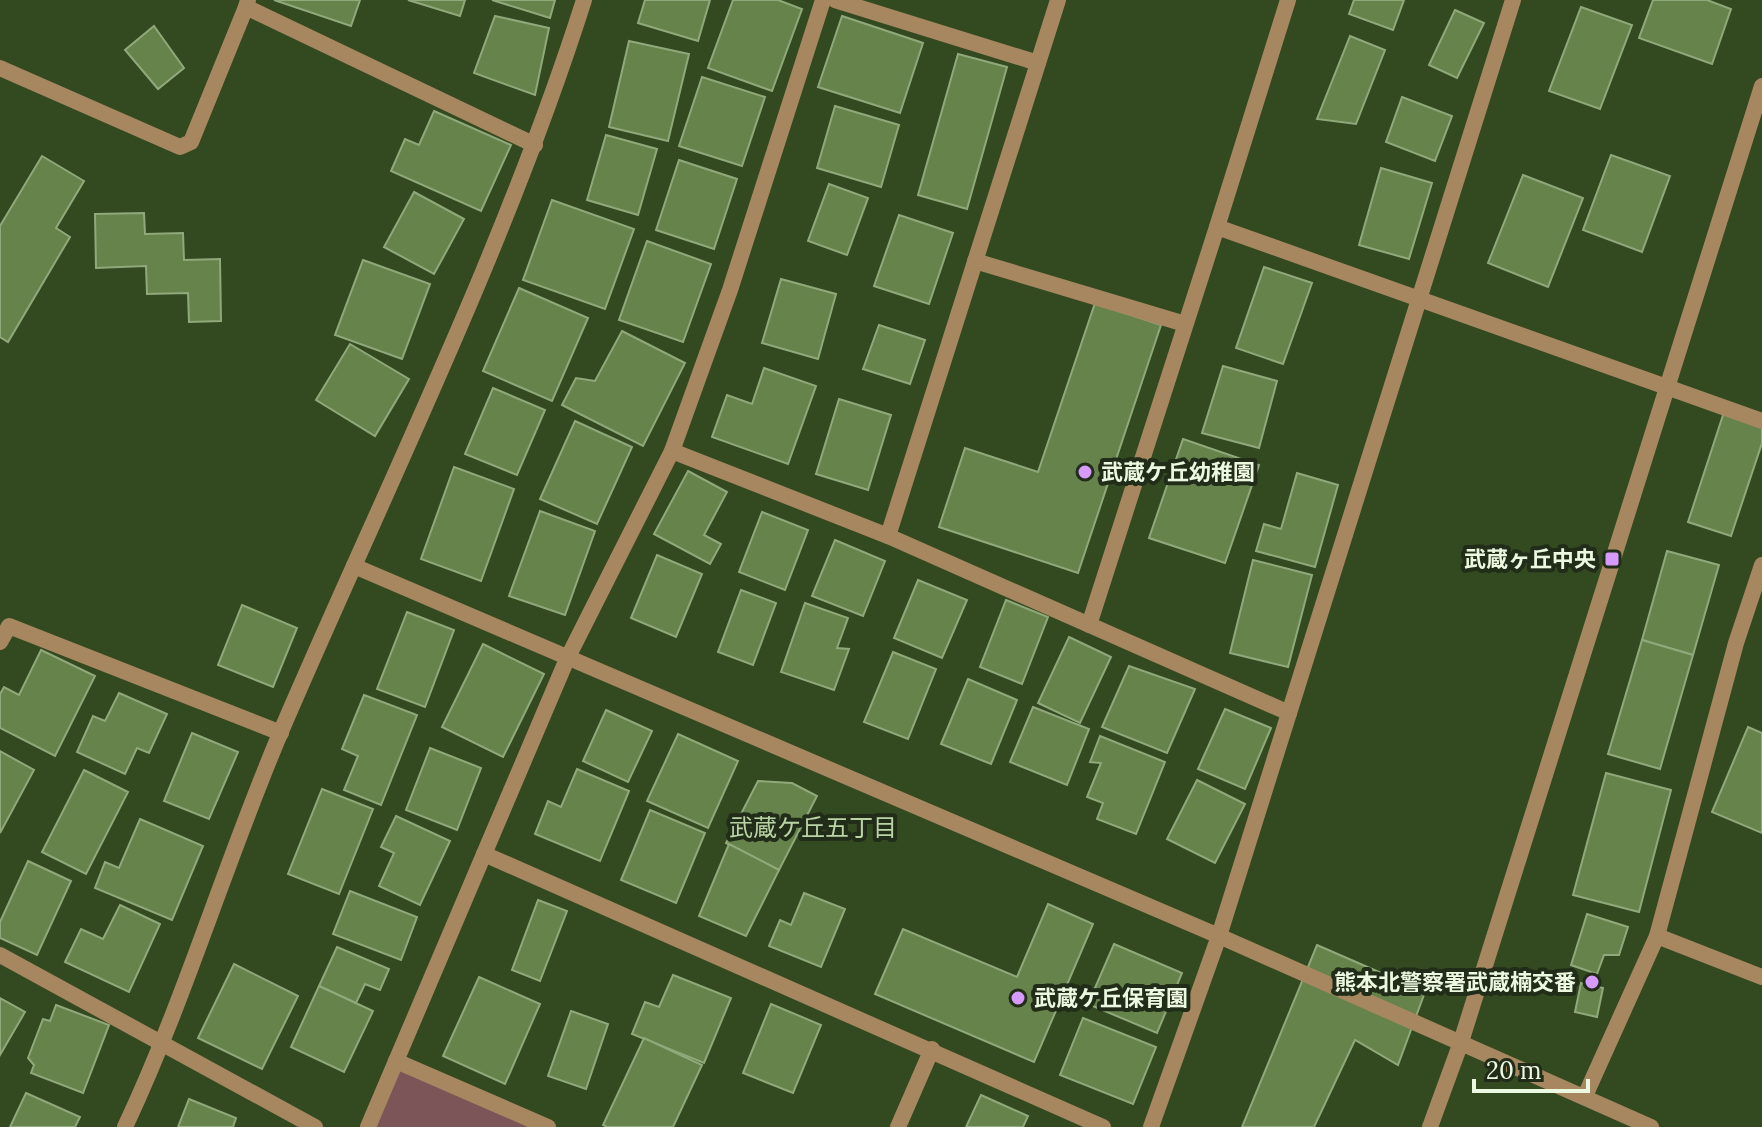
<svg xmlns="http://www.w3.org/2000/svg" width="1762" height="1127" viewBox="0 0 1762 1127" font-family="Lora,'Noto Sans JP',serif">
<rect width="100%" height="100%" fill="#33491f"/>
<polygon fill="#7c5559" points="396,1061 548,1127 368,1127"/>
<g fill="#66834c" stroke="#90a97b" stroke-width="2">
<polygon points="274,0 360,0 351,26"/>
<polygon points="408,0 465,0 460,16"/>
<polygon points="492,0 555,0 550,18"/>
<polygon points="645,0 710,0 698,41 638,23"/>
<polygon points="733,0 778,0 802,9 772,91 708,68"/>
<polygon points="1354,0 1404,0 1393,30 1349,14"/>
<polygon points="1653,0 1707,0 1731,9 1712,64 1639,38"/>
<polygon points="1581,7 1632,25 1600,109 1549,91"/>
<polygon points="1455,10 1484,23 1457,78 1429,65"/>
<polygon points="495,16 549,28 535,95 474,73"/>
<polygon points="842,16 923,43 900,113 818,87"/>
<polygon points="154,26 184,68 158,89 125,50"/>
<polygon points="1350,36 1385,50 1356,124 1317,119"/>
<polygon points="629,41 689,54 668,141 609,127"/>
<polygon points="958,54 1007,67 967,209 918,195"/>
<polygon points="702,77 765,97 742,166 679,146"/>
<polygon points="1402,97 1452,116 1435,161 1386,142"/>
<polygon points="835,106 899,125 881,187 817,168"/>
<polygon points="434,111 511,145 481,211 391,171 405,139 419,145"/>
<polygon points="606,135 657,149 638,215 587,200"/>
<polygon points="1611,155 1670,176 1642,252 1583,230"/>
<polygon points="42,156 84,181 56,228 70,237 8,342 0,337 0,226"/>
<polygon points="679,160 737,179 714,249 656,230"/>
<polygon points="1381,168 1432,183 1409,259 1359,245"/>
<polygon points="1523,175 1583,198 1548,287 1488,263"/>
<polygon points="829,184 868,198 847,255 808,241"/>
<polygon points="414,192 464,219 434,274 384,247"/>
<polygon points="552,200 634,229 605,309 523,280"/>
<polygon points="144,213 145,234 183,233 184,260 220,259 221,321 189,322 188,293 147,294 146,266 96,268 95,214"/>
<polygon points="899,215 953,233 929,304 874,286"/>
<polygon points="647,241 711,264 683,342 619,320"/>
<polygon points="363,260 430,284 402,359 335,335"/>
<polygon points="1264,267 1312,283 1283,364 1236,348"/>
<polygon points="781,279 836,294 818,359 762,343"/>
<polygon points="519,288 588,318 552,401 483,371"/>
<polygon points="1095,303 1161,325 1078,573 939,527 965,448 1038,472"/>
<polygon points="879,325 925,340 910,384 863,369"/>
<polygon points="622,331 685,363 643,446 562,405 576,378 595,381"/>
<polygon points="350,344 409,379 375,436 316,400"/>
<polygon points="1223,366 1277,381 1259,448 1202,433"/>
<polygon points="764,368 816,386 788,464 712,437 727,395 752,404"/>
<polygon points="493,388 545,410 517,475 465,454"/>
<polygon points="839,399 891,415 868,490 816,474"/>
<polygon points="1725,409 1762,421 1762,443 1731,536 1688,522"/>
<polygon points="575,421 632,447 597,524 540,499"/>
<polygon points="1183,439 1259,465 1225,563 1149,538"/>
<polygon points="454,467 514,489 481,581 421,559"/>
<polygon points="688,471 727,492 704,535 721,544 710,564 654,534"/>
<polygon points="1297,473 1338,485 1315,567 1256,551 1264,524 1281,529"/>
<polygon points="540,511 595,531 565,615 509,596"/>
<polygon points="762,512 808,530 785,590 739,572"/>
<polygon points="835,540 885,561 863,616 812,596"/>
<polygon points="1667,551 1719,565 1693,655 1642,640"/>
<polygon points="657,555 702,574 676,637 631,618"/>
<polygon points="1253,560 1312,575 1288,667 1230,653"/>
<polygon points="918,580 967,600 942,658 894,638"/>
<polygon points="741,590 776,603 753,665 718,652"/>
<polygon points="1006,600 1048,617 1022,684 980,667"/>
<polygon points="805,603 848,618 837,648 849,649 834,690 781,672"/>
<polygon points="242,605 297,628 273,687 218,665"/>
<polygon points="407,612 454,630 425,707 377,689"/>
<polygon points="1069,637 1111,657 1080,723 1038,703"/>
<polygon points="1642,640 1693,655 1660,769 1608,754"/>
<polygon points="483,644 544,674 503,757 442,727"/>
<polygon points="41,650 95,676 55,756 0,728 0,694 4,687 19,695"/>
<polygon points="893,652 936,669 908,739 864,722"/>
<polygon points="1129,666 1195,689 1167,753 1102,727"/>
<polygon points="968,679 1017,700 991,764 941,744"/>
<polygon points="119,693 167,714 149,753 137,748 125,774 77,752 93,716 105,721"/>
<polygon points="364,695 417,715 381,805 344,790 358,756 342,749"/>
<polygon points="1033,707 1089,729 1067,785 1010,762"/>
<polygon points="1225,709 1271,728 1245,789 1198,769"/>
<polygon points="606,710 652,731 628,782 583,761"/>
<polygon points="1748,727 1762,733 1762,833 1712,812"/>
<polygon points="192,733 238,752 209,819 164,801"/>
<polygon points="678,734 738,761 708,828 647,801"/>
<polygon points="1100,736 1165,762 1136,834 1097,819 1103,803 1087,797 1101,763 1090,762"/>
<polygon points="430,748 481,768 457,830 406,810"/>
<polygon points="0,751 34,770 0,833"/>
<polygon points="577,769 629,791 600,861 535,834 548,801 561,807"/>
<polygon points="84,770 128,792 86,874 42,852"/>
<polygon points="1606,773 1671,790 1639,912 1573,895"/>
<polygon points="1197,780 1245,804 1215,863 1167,839"/>
<polygon points="758,781 792,783 817,796 779,870 726,843"/>
<polygon points="322,789 373,809 339,894 288,874"/>
<polygon points="650,810 705,833 676,903 621,880"/>
<polygon points="396,816 450,841 420,905 379,886 394,853 381,847"/>
<polygon points="140,819 203,846 172,920 95,888 105,862 119,868"/>
<polygon points="729,844 779,870 746,936 699,916"/>
<polygon points="28,861 71,881 37,955 0,938 0,922"/>
<polygon points="350,891 417,917 401,960 333,934"/>
<polygon points="804,893 845,909 821,967 769,946 780,920 791,925"/>
<polygon points="538,900 567,911 540,981 512,970"/>
<polygon points="1048,904 1093,924 1034,1062 875,994 903,929 1017,977"/>
<polygon points="120,905 160,924 129,992 65,962 81,929 103,939"/>
<polygon points="1587,914 1628,927 1619,955 1604,955 1597,974 1571,965"/>
<polygon points="1114,944 1182,973 1157,1033 1088,1004"/>
<polygon points="1317,945 1425,992 1398,1065 1355,1040 1314,1127 1242,1127"/>
<polygon points="337,947 389,969 380,990 365,984 356,1003 319,986"/>
<polygon points="234,964 298,996 262,1069 198,1038"/>
<polygon points="673,975 731,998 704,1063 632,1034 645,1002 659,1007"/>
<polygon points="479,977 540,1004 505,1084 443,1056"/>
<polygon points="1581,983 1603,988 1597,1017 1575,1012"/>
<polygon points="319,986 373,1011 344,1072 291,1047"/>
<polygon points="0,998 25,1012 0,1055"/>
<polygon points="771,1004 821,1025 793,1093 743,1073"/>
<polygon points="56,1005 109,1025 83,1093 31,1073 34,1065 28,1058 43,1019 50,1021"/>
<polygon points="571,1011 608,1024 586,1089 548,1076"/>
<polygon points="1083,1018 1156,1047 1133,1104 1060,1075"/>
<polygon points="644,1038 702,1065 673,1127 607,1127 603,1125"/>
<polygon points="26,1093 80,1117 75,1127 10,1127"/>
<polygon points="981,1095 1028,1116 1023,1127 966,1127"/>
<polygon points="189,1099 236,1118 233,1127 178,1127"/>
</g>
<g fill="none" stroke-linecap="round" stroke-linejoin="round">
<g stroke="#a78760" stroke-width="16">
<polyline points="248,0 246,7 535,145"/>
<polyline points="835,0 1038,63"/>
<polyline points="1288,0 1217,227 1762,421"/>
<polyline points="0,68 180,147 191,142 246,7"/>
<polyline points="975,261 1185,324"/>
<polyline points="672,451 888,536 1289,713"/>
<polyline points="888,536 1058,0"/>
<polyline points="1089,625 1217,227"/>
<polyline points="0,642 9,626 281,733"/>
<polyline points="484,854 1103,1127"/>
<polyline points="1657,936 1762,977"/>
<polyline points="0,955 315,1127"/>
<polyline points="396,1061 548,1127"/>
<polyline points="1585,1096 1657,936 1736,643 1762,565"/>
<polyline points="368,1127 567,659 672,451 730,290 823,0"/>
<polyline points="898,1127 932,1049"/>
<polyline points="1151,1127 1219,936 1513,0"/>
</g>
<g stroke="#a78760" stroke-width="16">
<polyline points="354,566 1219,936 1651,1127"/>
<path d="M125,1127C186,997 226,860 282,729C386,487 504,251 584,0"/>
<polyline points="1430,1127 1460,1045 1762,86"/>
</g>
</g>
<g fill="#d69bfa" stroke="#212c19" stroke-width="3">
<circle cx="1085" cy="472" r="8"/>
<rect x="1604" y="551" width="16" height="16" rx="4"/>
<circle cx="1592" cy="982" r="8"/>
<circle cx="1018" cy="998" r="8"/>
</g>
<g text-anchor="middle" stroke-width="8" stroke-linejoin="round" paint-order="stroke">
<g font-size="22" font-weight="bold" fill="#ebf9e1" stroke="#212c19" text-anchor="start">
<text x="1101" y="480">武蔵ケ丘幼稚園</text>
<text x="1596" y="567" text-anchor="end">武蔵ヶ丘中央</text>
<text x="1576" y="990" text-anchor="end">熊本北警察署武蔵楠交番</text>
<text x="1034" y="1006">武蔵ケ丘保育園</text>
</g>
<g font-size="24" fill="#b9d3a4" stroke="#212c19">
<text x="813" y="836">武蔵ケ丘五丁目</text>
</g>
</g>
<path d="M1474 1079v12h114v-12" fill="none" stroke="#ebf9e1" stroke-width="4"/>
<text x="1486" y="1079" font-size="24" fill="#ebf9e1" stroke="#212c19" stroke-width="6" paint-order="stroke">20 m</text>
</svg>
